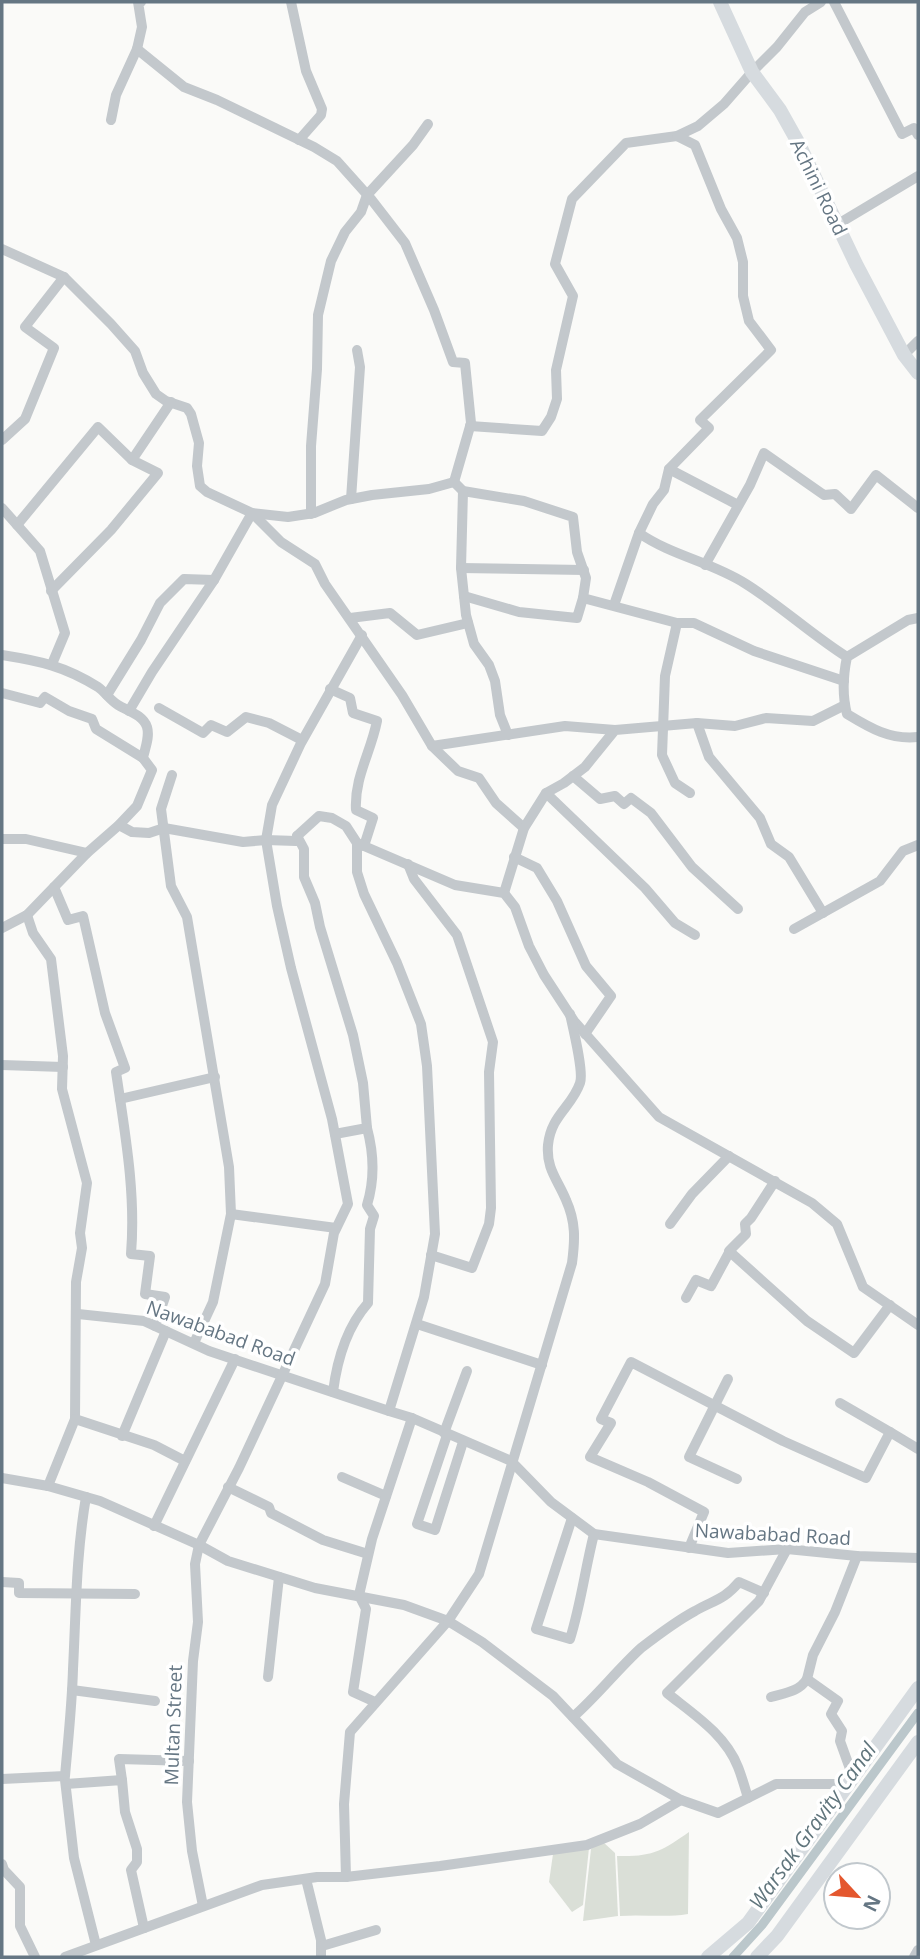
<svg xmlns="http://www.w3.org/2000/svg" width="920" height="1959" viewBox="0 0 920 1959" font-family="'Open Sans',sans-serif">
<rect width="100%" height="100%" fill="#fafaf8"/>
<g fill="#dadfd7">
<path d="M689,1832L688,1914C665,1918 643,1914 620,1916L617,1856C652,1857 662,1851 689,1832Z"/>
<polygon points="603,1842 615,1853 618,1916 583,1921 591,1849"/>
<polygon points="589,1848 583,1905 572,1912 549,1882 553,1854"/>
</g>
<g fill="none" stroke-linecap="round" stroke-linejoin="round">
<polyline stroke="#bbc7cb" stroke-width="9" points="733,1957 762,1925 918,1713"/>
<g stroke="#c3c8cc" stroke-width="10">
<polyline points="291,2 306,71 322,109 321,115 299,140"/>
<polyline points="834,2 902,134 914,128 918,135"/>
<polyline points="137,49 184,87 217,100 314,147 337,161 371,199 405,243 434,310 453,362 465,363 471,423 454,482"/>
<polyline points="111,120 116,95 137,49 142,27 138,2 141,2"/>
<polyline points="838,224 918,176"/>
<polyline points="2,249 64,277 111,324 135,351 143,373 156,394 166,401 187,408 191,414 199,443 197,466 200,486 207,492 252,513 288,517 314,513 346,500 372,495 429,489 454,482 463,491 524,501 573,517 577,552 586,578 583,598 677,623 694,623 754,651 844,681"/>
<polyline points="904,355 918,341"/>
<polyline points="470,426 542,431 551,417 557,399 556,370 573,296 555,264 572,199 626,143 677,136 698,126 724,104 752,72 777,47 805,12 821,2"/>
<polyline points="2,440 25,419 54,348 25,327 64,277"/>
<polyline points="669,469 738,505"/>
<polyline points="463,491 461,568 466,615 474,644 489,665 495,681 500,715 508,735"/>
<polyline points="351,499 360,367 357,350"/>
<polyline points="2,508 40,551 65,633 52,664"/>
<polyline points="311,514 311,446 317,369 318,315 331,261 345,232 361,212 367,195 413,145 428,124"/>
<polyline points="17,525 98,427 132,460"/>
<path d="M639,533C672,556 712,562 746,584C781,606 812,635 847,657"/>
<polyline points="705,565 750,485 764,453 824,495 835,494 851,509 876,475 918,508"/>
<polyline points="461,568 584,570"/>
<polyline points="51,591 111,530 158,473 132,460 171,402"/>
<polyline points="464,596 519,612 577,618 583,598"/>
<polyline points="614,605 639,533 653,504 664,490 669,469 709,428 700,420 771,350 749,321 743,296 743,262 737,238 721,209 695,145 677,136"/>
<polyline points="350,618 390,613 417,635 468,623"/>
<path d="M918,618L908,620L847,657C843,676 842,695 847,714C870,728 890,740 918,737"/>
<polyline points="677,623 665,676 662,755 675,783 690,793"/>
<path d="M2,655C40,661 64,666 98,687C105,692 110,700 118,705C128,711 143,715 147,727C150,737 145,748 143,758L152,770L137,806L119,825L87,853L27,915L2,928"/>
<path d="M330,689L350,698L353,713L377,721C371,752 354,778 356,810L373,818L364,846"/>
<polyline points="2,693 40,703 45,697 69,711 92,719 96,729 143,758"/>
<polyline points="107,695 141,640 160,603 184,579 214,580"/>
<polyline points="159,708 203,733 211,725 227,732 246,717 269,723 302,740"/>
<polyline points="129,711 152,672 214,580 252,513 281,542 315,564 325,584 402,695 432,746 458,771 479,778 496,803 524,828"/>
<polyline points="697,723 709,757 760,818 771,844 789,857 823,913"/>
<polyline points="432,746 565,726 615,730"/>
<polyline points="172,775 161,809 171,886 187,917 229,1167 231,1214 213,1302 194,1343"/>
<polyline points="573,776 600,799 615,796 624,804 631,798 651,813 692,867 738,909"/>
<polyline points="546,793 645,888 675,923 695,935"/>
<polyline points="119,825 132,832 149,833 164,828 243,842 266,840 296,841 297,836 319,816 332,818 346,826 357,843 357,872 364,894 397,963 421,1024 427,1066 435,1234 424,1297 389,1411 412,1418 511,1461 551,1502 594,1534 728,1553 787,1549 857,1556 918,1558"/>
<polyline points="297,836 304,849 304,877 315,903 320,927 353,1035 363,1083 367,1128 335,1134"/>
<polyline points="2,839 26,839 87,853"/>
<polyline points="357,843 455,885 504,893 515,907 529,946 544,975 574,1021 659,1117 812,1203 837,1224 863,1287 918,1325"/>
<polyline points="514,857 537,868 557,901 586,966 611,996 585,1034"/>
<polyline points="408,864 414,879 457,935 493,1042 489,1072 491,1208 489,1224 472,1268 431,1255"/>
<path d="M54,887L68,920L83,916L105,1013L125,1068L116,1072C125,1133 136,1193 131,1254L150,1256L145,1294L165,1297L155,1326"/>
<polyline points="504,893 524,828 546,793 564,783 585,767 615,730 697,723 735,726 766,718 813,721 845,705"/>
<polyline points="27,915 33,933 51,959 63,1056 62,1089 87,1183 80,1233 82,1248 76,1282 75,1419 48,1486"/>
<polyline points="794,929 880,881 903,851 918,845"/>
<polyline points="2,1065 63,1067"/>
<polyline points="120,1099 215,1077"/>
<polyline points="231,1214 336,1228"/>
<polyline points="670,1224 692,1194 729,1156"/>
<polyline points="729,1251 807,1321 854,1353 890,1305"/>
<polyline points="686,1298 696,1280 711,1286 731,1249 746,1234 745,1224 751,1218 775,1181"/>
<polyline points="78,1314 144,1321 209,1351 389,1411"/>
<polyline points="417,1324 542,1365"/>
<polyline points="728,1379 689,1457 737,1479"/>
<path d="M333,1392C337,1360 346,1328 368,1303L370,1229L374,1216L367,1205C375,1179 374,1154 367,1128"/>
<polyline points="840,1403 890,1432"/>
<polyline points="75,1419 154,1445 185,1461"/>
<polyline points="444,1433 467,1371"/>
<polyline points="447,1435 417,1524 435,1530 463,1442"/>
<polyline points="122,1436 166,1331"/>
<polyline points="342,1477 386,1496"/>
<polyline points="2,1478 48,1486 100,1501 199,1545 228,1561 315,1588 404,1605 448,1621 350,1732 344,1804 346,1877"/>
<polyline points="228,1487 269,1507 271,1513 323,1540 368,1554"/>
<path d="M572,1518L536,1629L570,1639C581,1604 585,1569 594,1534"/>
<polyline points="154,1526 235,1359"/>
<polyline points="689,1548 704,1512 648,1482 590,1457 611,1423 601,1419 631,1362 783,1441 866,1478 890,1432 918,1449"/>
<polyline points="2,1582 19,1583 19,1593 135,1594"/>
<polyline points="268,1677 279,1577"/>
<polyline points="72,1690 155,1701"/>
<path d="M771,1697C784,1693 799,1692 807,1679"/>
<polyline points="375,1702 353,1692 366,1609 359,1595 372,1539 412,1418"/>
<path d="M573,1717C597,1696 617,1670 641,1648C654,1638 680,1619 695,1611C714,1600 724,1600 739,1582L764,1593"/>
<polyline points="853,1777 840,1741 842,1731 831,1714 838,1701 807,1679 813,1655 835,1612 857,1556"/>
<path d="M2,1779L65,1776C68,1741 72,1705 73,1669C76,1611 76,1555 86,1497"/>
<polyline points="65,1780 74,1858 96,1945"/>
<polyline points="122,1780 119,1759 189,1761"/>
<polyline points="66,1784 122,1780 125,1812 137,1849 137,1862 131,1870 144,1928"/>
<path d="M748,1798C745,1788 742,1777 738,1767C725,1734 693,1714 667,1693L759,1601L787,1549"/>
<polyline points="681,1800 718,1813 776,1784 848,1784"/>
<polyline points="2,1864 4,1870 20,1887 20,1926 35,1957"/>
<polyline points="306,1879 321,1940 321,1957"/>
<polyline points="203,1906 192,1851 187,1802 193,1661 198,1622 195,1564 199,1545 239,1468 325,1284 334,1233 348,1204 332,1119 291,968 277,906 266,840 272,805 301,743 362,635"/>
<polyline points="322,1946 376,1930"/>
<path d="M65,1957L262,1885L317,1877H346L440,1866L587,1845L640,1824L681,1800L617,1764L553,1696L482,1642L448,1621L479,1574L572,1263C575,1240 576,1222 566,1200C558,1180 546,1169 548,1145C551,1115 572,1107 580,1083C584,1072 573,1028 570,1014"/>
<polyline points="914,1957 918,1950"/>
</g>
<g stroke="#d6dbdf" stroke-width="14">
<polyline points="720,2 752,72 780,110 799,144 856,264 904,355 918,373"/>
<polyline points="708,1957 748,1923 918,1688"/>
<polyline points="757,1957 777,1936 918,1742"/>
</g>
</g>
<g text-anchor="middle" stroke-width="7" stroke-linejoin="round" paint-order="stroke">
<g font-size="19" fill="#657683" stroke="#fff">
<text transform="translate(819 187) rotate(64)" y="7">Achini Road</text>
<text transform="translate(221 1333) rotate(20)" y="7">Nawababad Road</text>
<text transform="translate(773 1534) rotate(3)" y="7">Nawababad Road</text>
<text transform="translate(173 1725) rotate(-88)" y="7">Multan Street</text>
</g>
<g font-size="21" font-style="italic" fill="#60757c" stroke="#fff">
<text transform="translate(813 1826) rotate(-54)" y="7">Warsak Gravity Canal</text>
</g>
</g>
<rect width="920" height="1959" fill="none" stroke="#657683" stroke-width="7"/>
<g transform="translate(857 1896) rotate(116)"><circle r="33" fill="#ffffff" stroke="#c1c8cd" stroke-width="2"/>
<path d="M0-5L12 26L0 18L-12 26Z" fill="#e4572e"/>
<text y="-10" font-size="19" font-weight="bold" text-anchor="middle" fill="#657683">N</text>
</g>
</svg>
